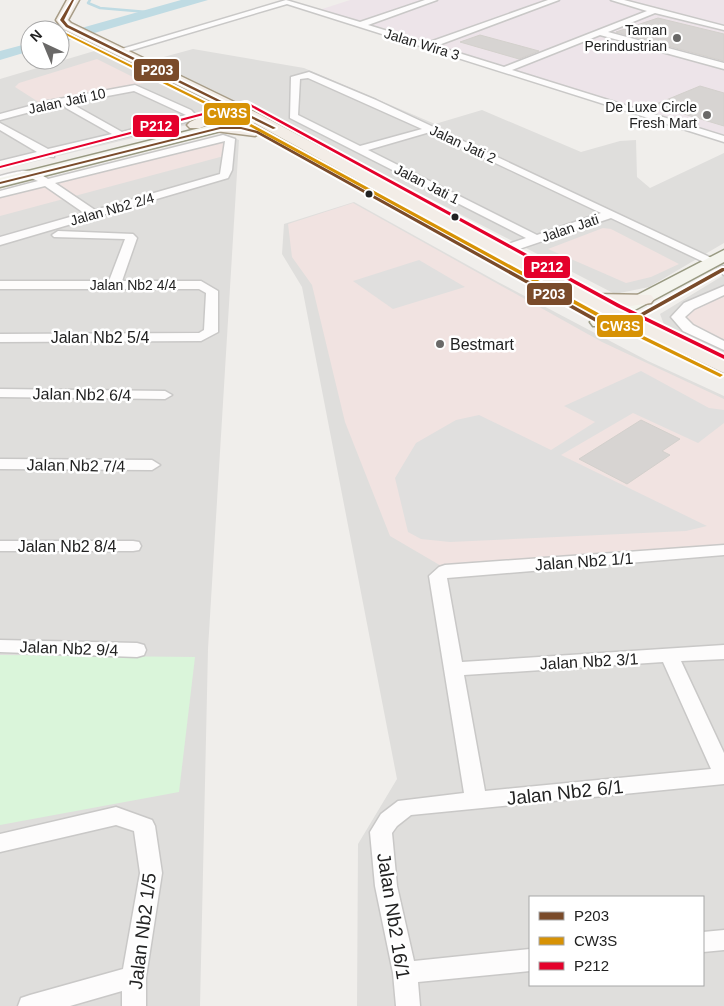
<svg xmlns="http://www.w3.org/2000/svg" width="724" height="1006" viewBox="0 0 724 1006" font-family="Arial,sans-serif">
<rect width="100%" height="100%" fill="#f0eeeb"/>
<g fill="#dfdedc" fill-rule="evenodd">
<polygon points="118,44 149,61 193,49 304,68 435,124 482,110 581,152 620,141 636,140 637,177 650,188 724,153 724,243 649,287 615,294 260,111 220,117 0,170 0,79"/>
<polygon points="225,134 239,140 208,649 200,1006 0,1006 0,192"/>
<path d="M354,202L498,282L648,361L724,396V1006H357L358,844L397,779L302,287L282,254L284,224ZM530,897H703V985H530Z"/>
<polygon points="724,275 724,359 666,330 660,314"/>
</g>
<g fill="#f1e3e1">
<polygon points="97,59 145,83 40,103 15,87 19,83"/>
<polygon points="227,140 224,156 0,216 0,196"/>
<polygon points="353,203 602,342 724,399 724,545 443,567 390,536 345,422 312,285 292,257 288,224"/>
<polygon points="603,228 611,229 679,264 651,277 626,283 548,249"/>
<polygon points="724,293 724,343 692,327 683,318 693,308"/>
</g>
<polygon fill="#ede4e9" points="350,0 724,0 724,140 721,142 313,12"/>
<polygon fill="#daf5da" points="0,655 195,657 179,792 0,825"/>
<g fill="#e0dfde">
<polygon points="419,260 465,287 393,309 353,281"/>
<polygon points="641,371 709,408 724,410 724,423 698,443 633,413 561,455 707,526 686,531 450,542 421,539 408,532 395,478 416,443 456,420 479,415 551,450 595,422 564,406"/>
</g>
<g fill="#bfdbe3">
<polygon points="181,0 208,0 60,43 60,34"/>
<polygon points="30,43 30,51 0,60 0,51"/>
</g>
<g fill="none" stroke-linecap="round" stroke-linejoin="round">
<polyline stroke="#bfdbe3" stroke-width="2.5" points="90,0 88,3 100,8 147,12"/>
</g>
<g fill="#d7d4d2" stroke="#d3d0cc">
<polygon points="658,18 724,34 724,61 616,32"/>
<polygon points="480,35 539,51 519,59 460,42"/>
<polygon points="700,86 724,93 724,126 654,105"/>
<polygon points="641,420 680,439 662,451 670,455 627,484 579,459"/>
</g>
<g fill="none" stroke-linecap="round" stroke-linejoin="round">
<g stroke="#c9c8c7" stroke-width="3">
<g id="street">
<polygon points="286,0 360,22 425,0 437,0 368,25 427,43 548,0 559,0 436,46 504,67 647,11 611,0 624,0 724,26 724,30 655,13 608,32 724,63 724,69 600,35 512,70 724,136 724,142 287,4 122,53 115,51"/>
<path d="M309,72L376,100L718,261L712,265L708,264L611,218L504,254H496L494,251L496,248L526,238L290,118L291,77ZM308,78L422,129L360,146L298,115L300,79ZM430,132L601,213L537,235L368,150Z"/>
<polygon points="135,85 191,110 197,116 190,121 54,154 54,157 45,156 0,167 0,161 37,152 0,130 0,123 48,149 112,134 66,108 66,104 72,104 122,132 186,115 134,91 49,107 0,120 0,114 48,101"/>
<path d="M223,135L235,139L232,170L228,178L0,245V237L84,213L45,186L0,197V191L38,181L26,176L0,182V176C20,171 30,166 48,179ZM225,141L220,174L95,210L55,183Z"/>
<polygon points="58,231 133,234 137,238 122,281 201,281 218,291 218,332 201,341 0,342 0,334 199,333 204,330 206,293 199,289 0,289 0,281 109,281 125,239 54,237 52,235"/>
<polygon points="723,266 724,267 724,275 717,270"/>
<polygon points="724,286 724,295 694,309 685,317 693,325 724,341 724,350 683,331 671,317 684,303"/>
<polygon points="0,389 165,391 172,395 165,399 0,397"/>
<polygon points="0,459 152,460 160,465 152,470 0,469"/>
<polygon points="0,541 133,541 139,542 141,546 139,550 133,551 0,551"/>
<path d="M724,545V555L447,578L462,662L724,645V659L681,661L724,753V784L411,815L397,826L392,833L397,886L414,961L530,949V971L418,982L420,1006H396L393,973L375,886L370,832L381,814L398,801L464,793L429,576L439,567L445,565ZM663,662L711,769L485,791L464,675Z"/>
<polygon points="0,640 137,643 144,645 146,650 144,655 137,657 0,652"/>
<polygon points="116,807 152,820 155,826 162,873 146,977 146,1006 122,1006 122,991 70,1006 18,1006 21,998 30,995 123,969 140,873 134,831 116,825 0,852 0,834"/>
<polygon points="724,930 724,950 703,952 703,932"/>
</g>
</g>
<g stroke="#999a82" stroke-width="3">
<g id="secondary">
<polygon points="256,114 263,118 261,121 0,187 0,178"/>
<polygon points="724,250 724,262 605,326 593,326 590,322 593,318"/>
</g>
</g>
<g stroke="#a79c86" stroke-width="3">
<g id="primary">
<polygon points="67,0 79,0 68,20 71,23 261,115 594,294 651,295 654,299 651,303 618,308 724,359 724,373 608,318 251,121 63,29 56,20"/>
<polygon points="214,107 221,111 217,121 200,128 190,128 187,125 190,122 205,115 209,108"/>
<polygon points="220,123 241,123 260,128 263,131 255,136 215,131 212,128 215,125"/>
</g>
</g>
<use href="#street" fill="#fdfcfc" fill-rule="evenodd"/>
<use href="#secondary" fill="#f4f4ed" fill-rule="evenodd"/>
<use href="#primary" fill="#f3ede7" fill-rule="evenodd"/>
<g stroke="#fff" stroke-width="4">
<g id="bus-1">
<polygon points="72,0 74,0 64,20 68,25 276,128 273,129 66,27 60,20"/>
<polygon points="220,127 241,127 258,131 614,328 722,268 724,268 724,271 616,331 612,331 256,133 241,129 220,129 0,184 0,182"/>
</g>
</g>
<g stroke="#fff" stroke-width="4">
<polygon id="bus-2" points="60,30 253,125 613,321 723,375 720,377 718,376 609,323 251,127 60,32"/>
</g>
<g stroke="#fff" stroke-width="4">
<polygon id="bus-3" points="245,102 247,102 621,305 724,355 724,359 617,307 246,104 0,168 0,166"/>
</g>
<use href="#bus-1" fill="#7a4b2a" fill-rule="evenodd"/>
<use href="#bus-2" fill="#d79205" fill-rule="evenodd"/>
<use href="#bus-3" fill="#e4002b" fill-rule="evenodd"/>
</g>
<g fill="#6a6968" stroke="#fff" stroke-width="2">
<circle cx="677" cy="38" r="5"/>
<circle cx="707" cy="115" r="5"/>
<circle cx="440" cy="344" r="5"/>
</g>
<g fill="#222" stroke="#fff" stroke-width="2">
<circle cx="369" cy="194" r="4.5"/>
<circle cx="455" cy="217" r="4.5"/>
</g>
<g text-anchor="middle" stroke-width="5" stroke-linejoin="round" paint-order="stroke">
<g font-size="14" fill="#222" stroke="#fff" text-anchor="end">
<text x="667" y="35">Taman<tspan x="667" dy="16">Perindustrian</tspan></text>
<text x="697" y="112">De Luxe Circle<tspan x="697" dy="16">Fresh Mart</tspan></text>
</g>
<g font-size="14" fill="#222" stroke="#fff">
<text transform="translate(422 44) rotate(17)" y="5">Jalan Wira 3</text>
<text transform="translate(67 101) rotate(-12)" y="5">Jalan Jati 10</text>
<text transform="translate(463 144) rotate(25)" y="5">Jalan Jati 2</text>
<text transform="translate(427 184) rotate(27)" y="5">Jalan Jati 1</text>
<text transform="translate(112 209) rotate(-16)" y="5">Jalan Nb2 2/4</text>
<text transform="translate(570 228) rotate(-19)" y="5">Jalan Jati</text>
<text x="133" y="290">Jalan Nb2 4/4</text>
</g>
<g font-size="16" fill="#222" stroke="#fff">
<text x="100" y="343">Jalan Nb2 5/4</text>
<text transform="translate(82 394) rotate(1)" y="6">Jalan Nb2 6/4</text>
<text transform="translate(76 465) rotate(1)" y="6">Jalan Nb2 7/4</text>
<text x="67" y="552">Jalan Nb2 8/4</text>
<text transform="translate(584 561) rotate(-4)" y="6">Jalan Nb2 1/1</text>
<text transform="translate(69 648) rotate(2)" y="6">Jalan Nb2 9/4</text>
<text transform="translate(589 661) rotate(-3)" y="6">Jalan Nb2 3/1</text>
</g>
<g font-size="16" fill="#222" stroke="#fff" text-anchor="start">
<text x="450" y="350">Bestmart</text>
</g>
<g font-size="19" fill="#222" stroke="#fff">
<text transform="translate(565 792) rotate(-6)" y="7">Jalan Nb2 6/1</text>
<text transform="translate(394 916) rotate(81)" y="7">Jalan Nb2 16/1</text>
<text transform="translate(142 931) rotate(-83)" y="7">Jalan Nb2 1/5</text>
</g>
</g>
<g stroke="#fff" stroke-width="2">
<rect x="133" y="58" width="47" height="24" rx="5" fill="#7a4b2a"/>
<rect x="203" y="102" width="48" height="24" rx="5" fill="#d79205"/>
<rect x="132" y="114" width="48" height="24" rx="5" fill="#e4002b"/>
<rect x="523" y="255" width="48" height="24" rx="5" fill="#e4002b"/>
<rect x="526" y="282" width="47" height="24" rx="5" fill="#7a4b2a"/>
<rect x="596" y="314" width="48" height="24" rx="5" fill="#d79205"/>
</g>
<g font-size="14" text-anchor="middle" font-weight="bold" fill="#fff">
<text x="157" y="75">P203</text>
<text x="227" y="118">CW3S</text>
<text x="156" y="131">P212</text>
<text x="547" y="272">P212</text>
<text x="549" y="299">P203</text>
<text x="620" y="331">CW3S</text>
</g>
<rect x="529" y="896" width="175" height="90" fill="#ffffff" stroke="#a7a7a7"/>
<rect x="539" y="912" width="25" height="8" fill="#7a4b2a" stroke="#a7a7a7"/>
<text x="574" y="921" font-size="15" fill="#222222">P203</text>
<rect x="539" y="937" width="25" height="8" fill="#d79205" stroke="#a7a7a7"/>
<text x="574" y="946" font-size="15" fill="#222222">CW3S</text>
<rect x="539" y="962" width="25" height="8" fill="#e4002b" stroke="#a7a7a7"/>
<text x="574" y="971" font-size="15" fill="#222222">P212</text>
<g transform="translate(45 45) rotate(316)"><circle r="24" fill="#ffffff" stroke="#a7a7a7"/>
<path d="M0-4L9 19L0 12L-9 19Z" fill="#6a6968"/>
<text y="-8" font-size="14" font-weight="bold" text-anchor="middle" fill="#222222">N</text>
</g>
</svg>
